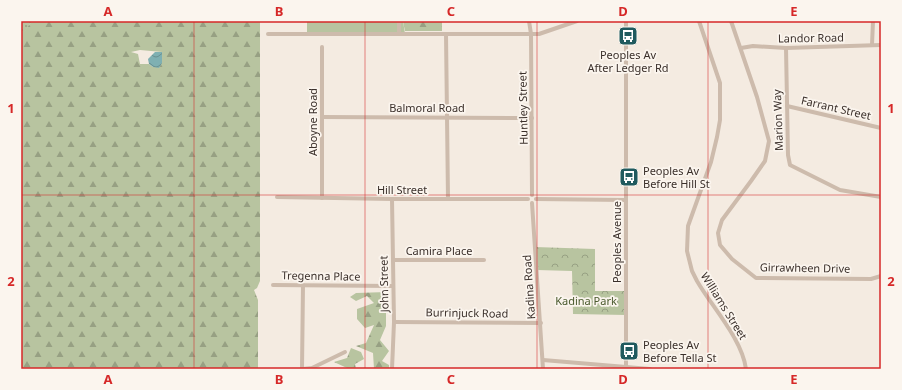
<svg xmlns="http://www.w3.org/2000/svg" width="902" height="390" viewBox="0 0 902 390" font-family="'Noto Sans',sans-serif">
<defs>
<pattern id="grass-dots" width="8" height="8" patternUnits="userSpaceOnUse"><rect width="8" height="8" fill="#b8c4a0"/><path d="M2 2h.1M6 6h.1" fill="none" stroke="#97a083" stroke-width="1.8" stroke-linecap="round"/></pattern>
<pattern id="forest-firs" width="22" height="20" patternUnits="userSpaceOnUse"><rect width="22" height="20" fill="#b8c4a0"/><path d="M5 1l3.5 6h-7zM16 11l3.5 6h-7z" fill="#97a083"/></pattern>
<pattern id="park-crowns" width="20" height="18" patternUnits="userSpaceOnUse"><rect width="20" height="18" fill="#b8c4a0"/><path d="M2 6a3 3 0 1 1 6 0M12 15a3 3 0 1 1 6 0" fill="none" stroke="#97a083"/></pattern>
<pattern id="water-waves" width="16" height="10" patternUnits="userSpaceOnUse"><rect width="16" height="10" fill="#7fb0b2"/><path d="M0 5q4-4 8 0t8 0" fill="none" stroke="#699091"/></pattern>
</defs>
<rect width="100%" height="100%" fill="#f4ebe1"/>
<polygon fill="url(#grass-dots)" points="21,21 32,21 24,33 21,30"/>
<g fill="url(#forest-firs)" fill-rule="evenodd">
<path d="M32,21H260V281L257,288L254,290L258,300V369H21V30L24,32ZM140,50L162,52L153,67L149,64H140L138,54L131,52Z"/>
<polygon points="403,21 442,21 442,31 405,31"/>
<polygon points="387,292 389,299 386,312 386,326 380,340 389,351 382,361 389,365 389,369 374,369 373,353 356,346 366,343 374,325 365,328 357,319 357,309 374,303 367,296 356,301 350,297 356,293"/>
<polygon points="351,348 361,352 364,359 355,364 356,369 347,369 347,368 334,362 347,358"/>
</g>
<polygon fill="url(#park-crowns)" points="535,247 595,249 595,291 626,291 626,315 573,314 572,271 537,270"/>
<polygon fill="#b8c4a0" points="307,21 403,21 405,34 307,34"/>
<polygon fill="url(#water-waves)" points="155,52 162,52 162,63 159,68 153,67 149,64 148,59"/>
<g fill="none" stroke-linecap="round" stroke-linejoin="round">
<g stroke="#cdbbac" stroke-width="4">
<polyline points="529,21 531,34 532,195"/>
<polyline points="626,21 626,367"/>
<path d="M699,21L720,83V120L717,137L711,162L688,226L687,251L692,271L697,281C712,307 742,339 746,369"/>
<polyline points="731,21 757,97 769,141 765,161 751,181 722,220 718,233 720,245 732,259 756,278 871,279 881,276"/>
<polyline points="268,34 539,34 577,21"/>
<polyline points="399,34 399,21"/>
<polyline points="446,34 448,199"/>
<polyline points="872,45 873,21"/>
<polyline points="322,47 322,198"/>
<polyline points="741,48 753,46 786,48 881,45"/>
<polyline points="786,48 788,155 790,165 840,190 881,197"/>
<polyline points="787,106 881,128"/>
<polyline points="322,117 532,118"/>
<polyline points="277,197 392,199 528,199"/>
<polyline points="536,199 626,200"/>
<polyline points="532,203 543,369"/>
<polyline points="393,260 484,260"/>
<polyline points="273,285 393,286"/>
<polyline points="394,322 541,323"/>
<polyline points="543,360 650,369"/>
<polyline points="302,369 303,285"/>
<polyline points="303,369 312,368 345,352"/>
<polyline points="392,369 394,322 392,199"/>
</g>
</g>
<path fill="none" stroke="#d62828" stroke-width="1" stroke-opacity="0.55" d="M194,21V369M365,21V369M537,21V369M708,21V369M21,195H881"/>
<defs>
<g id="bus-square" transform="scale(1)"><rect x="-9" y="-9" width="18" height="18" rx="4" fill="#1f5a5e" stroke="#fbf5ee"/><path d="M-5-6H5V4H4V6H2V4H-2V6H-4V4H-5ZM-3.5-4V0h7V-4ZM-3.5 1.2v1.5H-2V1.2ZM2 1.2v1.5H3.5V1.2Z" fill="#fff"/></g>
</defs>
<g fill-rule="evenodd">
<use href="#bus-square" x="628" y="36"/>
<use href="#bus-square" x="629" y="177"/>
<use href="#bus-square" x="629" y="351"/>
</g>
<g text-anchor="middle" stroke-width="3.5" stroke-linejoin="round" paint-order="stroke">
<g font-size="11" fill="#3b302b" stroke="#fbf5ee">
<text transform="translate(811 38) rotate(-1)" y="4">Landor Road</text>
<text x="427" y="112">Balmoral Road</text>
<text transform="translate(523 108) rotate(-91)" y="4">Huntley Street</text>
<text transform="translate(836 108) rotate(13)" y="4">Farrant Street</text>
<text transform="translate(778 120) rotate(-92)" y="4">Marion Way</text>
<text transform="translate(313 122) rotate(-90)" y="4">Aboyne Road</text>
<text x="402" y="194">Hill Street</text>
<text transform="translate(617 242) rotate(-90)" y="4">Peoples Avenue</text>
<text x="439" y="255">Camira Place</text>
<text transform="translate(805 268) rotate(1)" y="4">Girrawheen Drive</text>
<text transform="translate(321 276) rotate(1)" y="4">Tregenna Place</text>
<text transform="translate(384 284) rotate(-91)" y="4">John Street</text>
<text transform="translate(529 287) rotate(-94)" y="4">Kadina Road</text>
<text transform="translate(724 306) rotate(58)" y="4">Williams Street</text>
<text transform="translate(467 313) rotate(1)" y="4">Burrinjuck Road</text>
</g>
<g font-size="11" fill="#3b302b" stroke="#fbf5ee" text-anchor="start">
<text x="628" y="59" text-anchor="middle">Peoples Av<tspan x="628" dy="13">After Ledger Rd</tspan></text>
<text x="643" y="175">Peoples Av<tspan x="643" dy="13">Before Hill St</tspan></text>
<text x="643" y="349">Peoples Av<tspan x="643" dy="13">Before Tella St</tspan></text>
</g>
<g font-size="11" fill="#4a5a2e" stroke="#fbf5ee">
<text x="586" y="305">Kadina Park</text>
</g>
</g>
<rect width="902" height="390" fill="none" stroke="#fbf5ee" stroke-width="44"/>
<rect x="22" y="22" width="858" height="346" fill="none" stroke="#d62828" stroke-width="1.5"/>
<g font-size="13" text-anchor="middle" font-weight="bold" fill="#d62828">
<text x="108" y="16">A</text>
<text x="279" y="16">B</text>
<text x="451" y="16">C</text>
<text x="623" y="16">D</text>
<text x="794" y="16">E</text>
<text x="11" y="113">1</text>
<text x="891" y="113">1</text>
<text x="11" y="286">2</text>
<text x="891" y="286">2</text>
<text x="108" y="384">A</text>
<text x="279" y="384">B</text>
<text x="451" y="384">C</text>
<text x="623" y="384">D</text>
<text x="794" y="384">E</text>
</g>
</svg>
